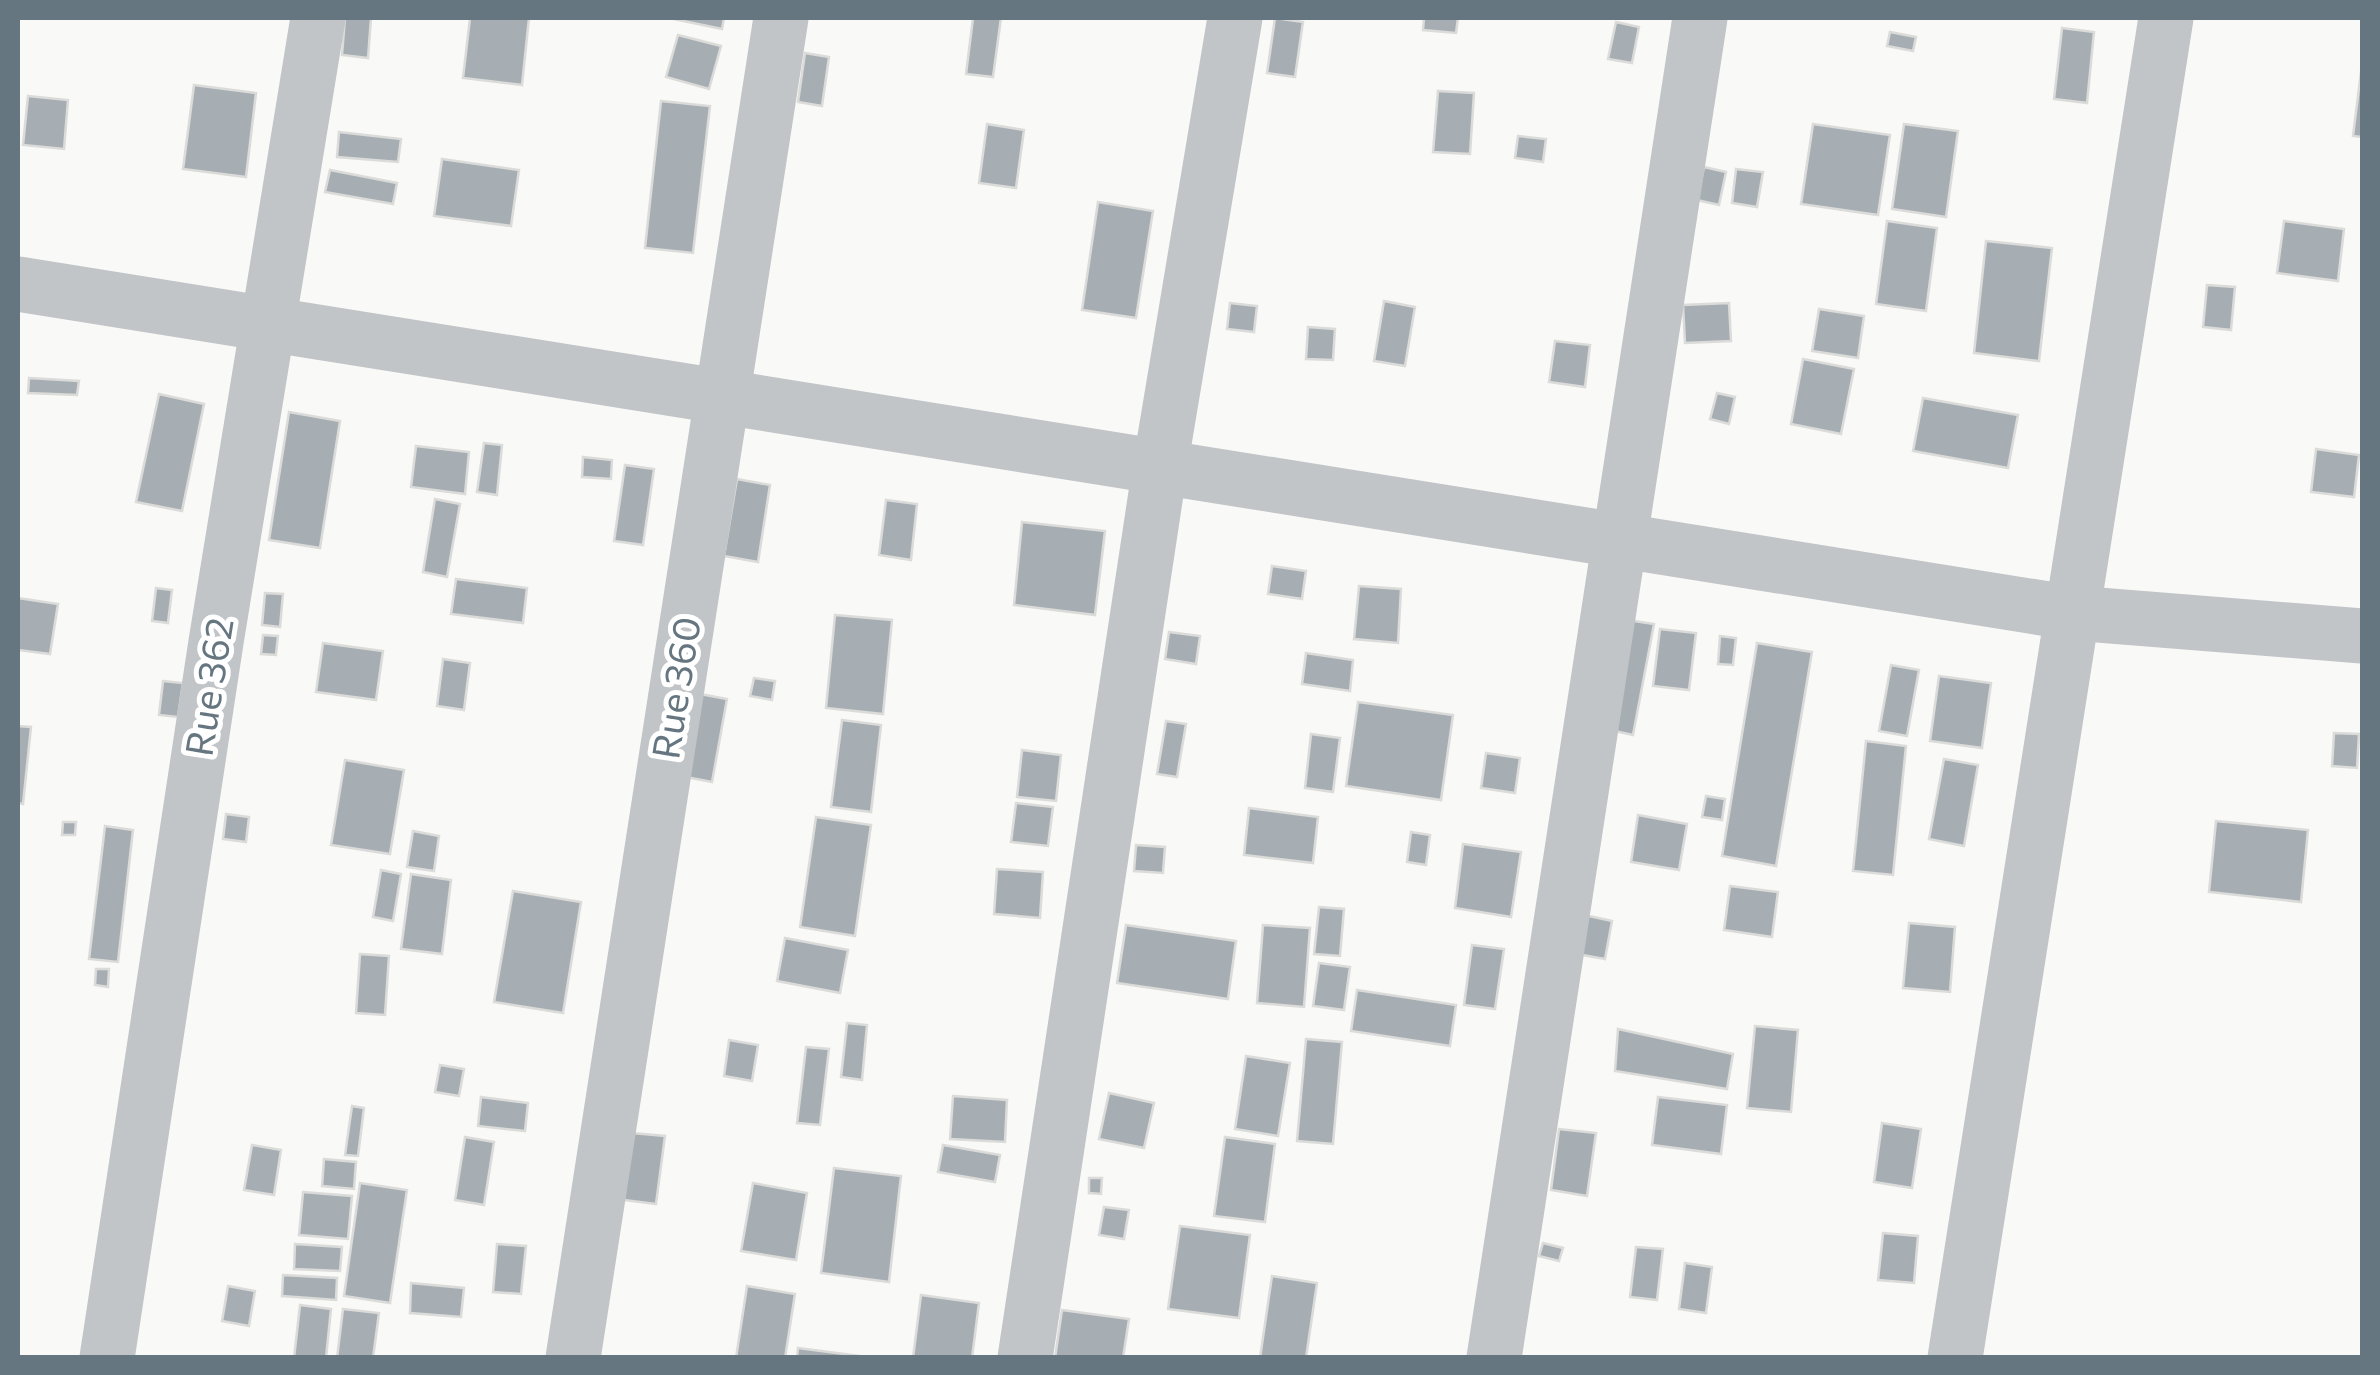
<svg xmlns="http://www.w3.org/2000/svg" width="2380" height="1375" viewBox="0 0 2380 1375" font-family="Commissioner,sans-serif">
<rect width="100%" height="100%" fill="#f9f9f7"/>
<g fill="#a6aeb4" stroke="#dbdbd9" stroke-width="2.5">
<polygon points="345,18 371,18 368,58 342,55"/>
<polygon points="470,18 529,18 522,85 463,78"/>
<polygon points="669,18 724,18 722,29"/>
<polygon points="973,18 1001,18 993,77 966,74"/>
<polygon points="1275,18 1303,22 1295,77 1267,73"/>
<polygon points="1424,18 1458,18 1456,33 1423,30"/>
<polygon points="1616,22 1639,27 1632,63 1608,59"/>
<polygon points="2062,28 2094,32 2087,103 2054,99"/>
<polygon points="1890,32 1916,37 1913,51 1887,46"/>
<polygon points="678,35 721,46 709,89 666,77"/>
<polygon points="805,53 829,57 822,106 798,102"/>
<polygon points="2362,64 2362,137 2353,136"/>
<polygon points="194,85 256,93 246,177 183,169"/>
<polygon points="1438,91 1474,93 1470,154 1433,152"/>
<polygon points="28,96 68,100 64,149 23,145"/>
<polygon points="661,101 710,106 693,253 645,248"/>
<polygon points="987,124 1024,130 1016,188 979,183"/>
<polygon points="1813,124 1890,135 1878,215 1801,204"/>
<polygon points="1904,124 1958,131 1946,217 1892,209"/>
<polygon points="339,132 401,139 398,162 337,157"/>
<polygon points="1518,136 1546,139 1543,162 1515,158"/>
<polygon points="442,159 519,170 511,226 434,216"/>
<polygon points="1704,167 1726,172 1719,205 1697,200"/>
<polygon points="1736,169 1763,172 1757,207 1732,203"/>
<polygon points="330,170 397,183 393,204 325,192"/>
<polygon points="1098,202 1153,211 1136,318 1082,310"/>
<polygon points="1887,221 1937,228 1926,311 1876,304"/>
<polygon points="2284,221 2344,229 2338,281 2277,273"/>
<polygon points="1986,241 2052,248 2039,361 1974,353"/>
<polygon points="2207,285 2235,287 2231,330 2203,327"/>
<polygon points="1384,301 1415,307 1405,366 1374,361"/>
<polygon points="1230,303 1257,306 1254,332 1227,329"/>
<polygon points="1729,303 1731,341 1685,343 1683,305"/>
<polygon points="1819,309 1864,316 1858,358 1812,351"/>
<polygon points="1308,327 1335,329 1333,360 1306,359"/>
<polygon points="1555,341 1590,345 1585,387 1549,382"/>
<polygon points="1803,359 1854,369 1841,434 1791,424"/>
<polygon points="29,378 79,381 77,395 28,393"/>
<polygon points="1717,393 1735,397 1729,424 1710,419"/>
<polygon points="159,394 204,404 182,511 136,502"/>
<polygon points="1923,398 2018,415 2008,468 1913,451"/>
<polygon points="289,412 340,421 320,548 269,540"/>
<polygon points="484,443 502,445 497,495 477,492"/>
<polygon points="416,446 469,452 465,494 411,487"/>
<polygon points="2316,449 2359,455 2354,497 2311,492"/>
<polygon points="583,457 612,460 611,479 582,477"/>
<polygon points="625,465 654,469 643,545 614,541"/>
<polygon points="737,479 770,485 758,562 724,556"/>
<polygon points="435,499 460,504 447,577 423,572"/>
<polygon points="886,500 917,504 911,560 879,555"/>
<polygon points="1022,522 1105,531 1095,615 1014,605"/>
<polygon points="1272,566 1306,571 1302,599 1268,594"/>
<polygon points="456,579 527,588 523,623 451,614"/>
<polygon points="1359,586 1401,589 1398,643 1354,639"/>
<polygon points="156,588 172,590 168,623 152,621"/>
<polygon points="265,593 283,594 280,627 262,625"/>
<polygon points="18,598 58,604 50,654 18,650"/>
<polygon points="835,615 892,620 883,714 826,708"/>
<polygon points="1614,618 1654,624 1633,735 1596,727"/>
<polygon points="1660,629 1696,633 1689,690 1653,686"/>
<polygon points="1169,632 1200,636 1196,664 1165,659"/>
<polygon points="263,635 278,636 276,655 261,654"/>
<polygon points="1720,636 1736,638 1733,665 1718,664"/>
<polygon points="323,643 383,651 376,700 316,692"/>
<polygon points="1757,643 1812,652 1776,866 1722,856"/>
<polygon points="1306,653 1353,660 1350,691 1302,684"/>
<polygon points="443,659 470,663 464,710 437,706"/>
<polygon points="1891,665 1919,670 1907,736 1879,731"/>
<polygon points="1939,676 1991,683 1982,748 1930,741"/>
<polygon points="754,678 775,681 772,700 750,696"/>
<polygon points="163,681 183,683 178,717 159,715"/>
<polygon points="700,694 727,699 712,782 686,777"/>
<polygon points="1358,702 1453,715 1441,800 1346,786"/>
<polygon points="842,720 881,725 871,812 831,807"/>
<polygon points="1166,721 1186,724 1177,777 1157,774"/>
<polygon points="18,726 31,727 23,804 18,803"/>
<polygon points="2334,733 2359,734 2357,768 2332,766"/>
<polygon points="1311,734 1340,738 1333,792 1305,788"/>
<polygon points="1866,741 1906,746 1893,875 1853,871"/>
<polygon points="1022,750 1061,755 1056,801 1017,797"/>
<polygon points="1486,753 1520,758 1515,793 1481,788"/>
<polygon points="1944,759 1978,765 1964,846 1929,839"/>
<polygon points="345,760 404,770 390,854 331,845"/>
<polygon points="1706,796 1725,799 1722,820 1702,817"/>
<polygon points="1016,803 1053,807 1048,846 1011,842"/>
<polygon points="1249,808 1318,817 1313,863 1244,855"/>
<polygon points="226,814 249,817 246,842 223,839"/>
<polygon points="1638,815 1687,824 1679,870 1631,862"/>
<polygon points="816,817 871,825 855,936 800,927"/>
<polygon points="2216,821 2308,830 2301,902 2209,892"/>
<polygon points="63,822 76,822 75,835 62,835"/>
<polygon points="105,826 133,830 118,962 89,959"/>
<polygon points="413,831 439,836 434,871 407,867"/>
<polygon points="1411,832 1430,835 1426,865 1407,862"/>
<polygon points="1463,844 1521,852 1511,917 1455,908"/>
<polygon points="1136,845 1165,847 1163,873 1134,871"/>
<polygon points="997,869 1043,872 1040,918 994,914"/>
<polygon points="381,870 401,874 393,921 373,917"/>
<polygon points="411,874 451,880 442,954 401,949"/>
<polygon points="1730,886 1778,892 1772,937 1724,930"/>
<polygon points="513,891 581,902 563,1013 494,1002"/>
<polygon points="1319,907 1344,909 1340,956 1314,954"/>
<polygon points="1580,914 1612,921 1605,959 1571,953"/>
<polygon points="1909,923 1955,927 1950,992 1903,988"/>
<polygon points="1126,925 1236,941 1228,999 1117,983"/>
<polygon points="1263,925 1310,928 1304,1007 1257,1003"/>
<polygon points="785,938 848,950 840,993 777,981"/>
<polygon points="1472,945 1504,949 1495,1009 1464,1005"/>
<polygon points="360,954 389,956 385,1015 356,1013"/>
<polygon points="1319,963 1350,967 1344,1010 1313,1006"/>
<polygon points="96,969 109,969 108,987 95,985"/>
<polygon points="1357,990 1456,1005 1450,1046 1351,1031"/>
<polygon points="847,1023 867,1025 862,1080 841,1077"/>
<polygon points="1755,1026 1798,1030 1791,1112 1747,1108"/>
<polygon points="1618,1029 1733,1054 1727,1089 1615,1071"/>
<polygon points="1306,1039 1342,1042 1333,1144 1297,1141"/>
<polygon points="729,1040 758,1045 752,1081 724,1076"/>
<polygon points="806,1047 829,1049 820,1125 797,1123"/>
<polygon points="1246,1056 1290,1063 1278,1136 1235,1129"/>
<polygon points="440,1065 464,1069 459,1096 435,1092"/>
<polygon points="1109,1093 1154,1103 1144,1148 1099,1139"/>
<polygon points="953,1096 1007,1100 1005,1142 950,1139"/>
<polygon points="481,1097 528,1103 525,1131 478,1126"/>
<polygon points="1658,1097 1727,1105 1721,1154 1652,1145"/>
<polygon points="352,1106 364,1108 358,1156 345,1155"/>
<polygon points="1882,1123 1921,1129 1912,1188 1874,1182"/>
<polygon points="1559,1129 1596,1133 1587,1196 1551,1190"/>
<polygon points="632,1133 665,1136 656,1204 624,1200"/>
<polygon points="465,1137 494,1142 484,1205 455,1200"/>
<polygon points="1225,1137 1275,1144 1265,1222 1214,1216"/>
<polygon points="252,1145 281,1150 274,1195 244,1190"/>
<polygon points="943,1145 1000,1155 995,1182 938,1172"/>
<polygon points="324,1159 356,1162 354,1189 322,1186"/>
<polygon points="834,1168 901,1176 889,1282 821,1273"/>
<polygon points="1089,1178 1102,1178 1101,1194 1089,1193"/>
<polygon points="360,1183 407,1190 390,1303 344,1296"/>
<polygon points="753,1183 807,1193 796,1260 741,1251"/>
<polygon points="303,1192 352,1196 348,1239 299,1235"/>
<polygon points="1104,1207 1129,1210 1124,1239 1099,1235"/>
<polygon points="1180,1226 1250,1235 1239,1318 1168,1309"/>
<polygon points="1883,1233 1918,1236 1914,1283 1878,1280"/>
<polygon points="1543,1243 1563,1248 1559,1261 1539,1256"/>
<polygon points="295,1244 342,1247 340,1271 294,1269"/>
<polygon points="497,1244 526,1246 521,1294 493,1292"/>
<polygon points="1636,1247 1663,1249 1657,1300 1630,1297"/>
<polygon points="1685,1263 1712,1267 1706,1313 1679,1309"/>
<polygon points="283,1275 337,1278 336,1300 282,1296"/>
<polygon points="1272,1276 1317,1283 1306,1358 1260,1358"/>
<polygon points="411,1283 464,1288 461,1317 410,1313"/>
<polygon points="228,1286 255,1291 249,1326 222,1321"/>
<polygon points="747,1286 795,1294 785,1358 736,1358"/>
<polygon points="921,1295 979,1303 972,1358 913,1358"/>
<polygon points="300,1305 331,1309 326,1358 294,1358"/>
<polygon points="343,1309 379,1313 373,1358 337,1358"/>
<polygon points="1062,1310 1129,1319 1123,1358 1055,1358"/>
<polygon points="798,1348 875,1358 797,1358"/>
</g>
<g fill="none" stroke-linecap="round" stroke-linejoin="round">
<g stroke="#c1c5c8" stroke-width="55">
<polyline points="18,284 2073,613 2362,636"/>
<polyline points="107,1358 216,642 318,18"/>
<polyline points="573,1358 781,18"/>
<polyline points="1025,1358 1160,467 1235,18"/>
<polyline points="1494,1358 1700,18"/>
<polyline points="1955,1358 2166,18"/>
</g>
</g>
<g text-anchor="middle" stroke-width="10" stroke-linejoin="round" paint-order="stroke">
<g font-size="38" fill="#667680" stroke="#fff">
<text transform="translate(210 687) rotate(-81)" y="13">Rue 362</text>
<text transform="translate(677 688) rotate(-81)" y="13">Rue 360</text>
</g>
</g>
<rect width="2380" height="1375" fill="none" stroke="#667680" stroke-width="40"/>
</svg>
